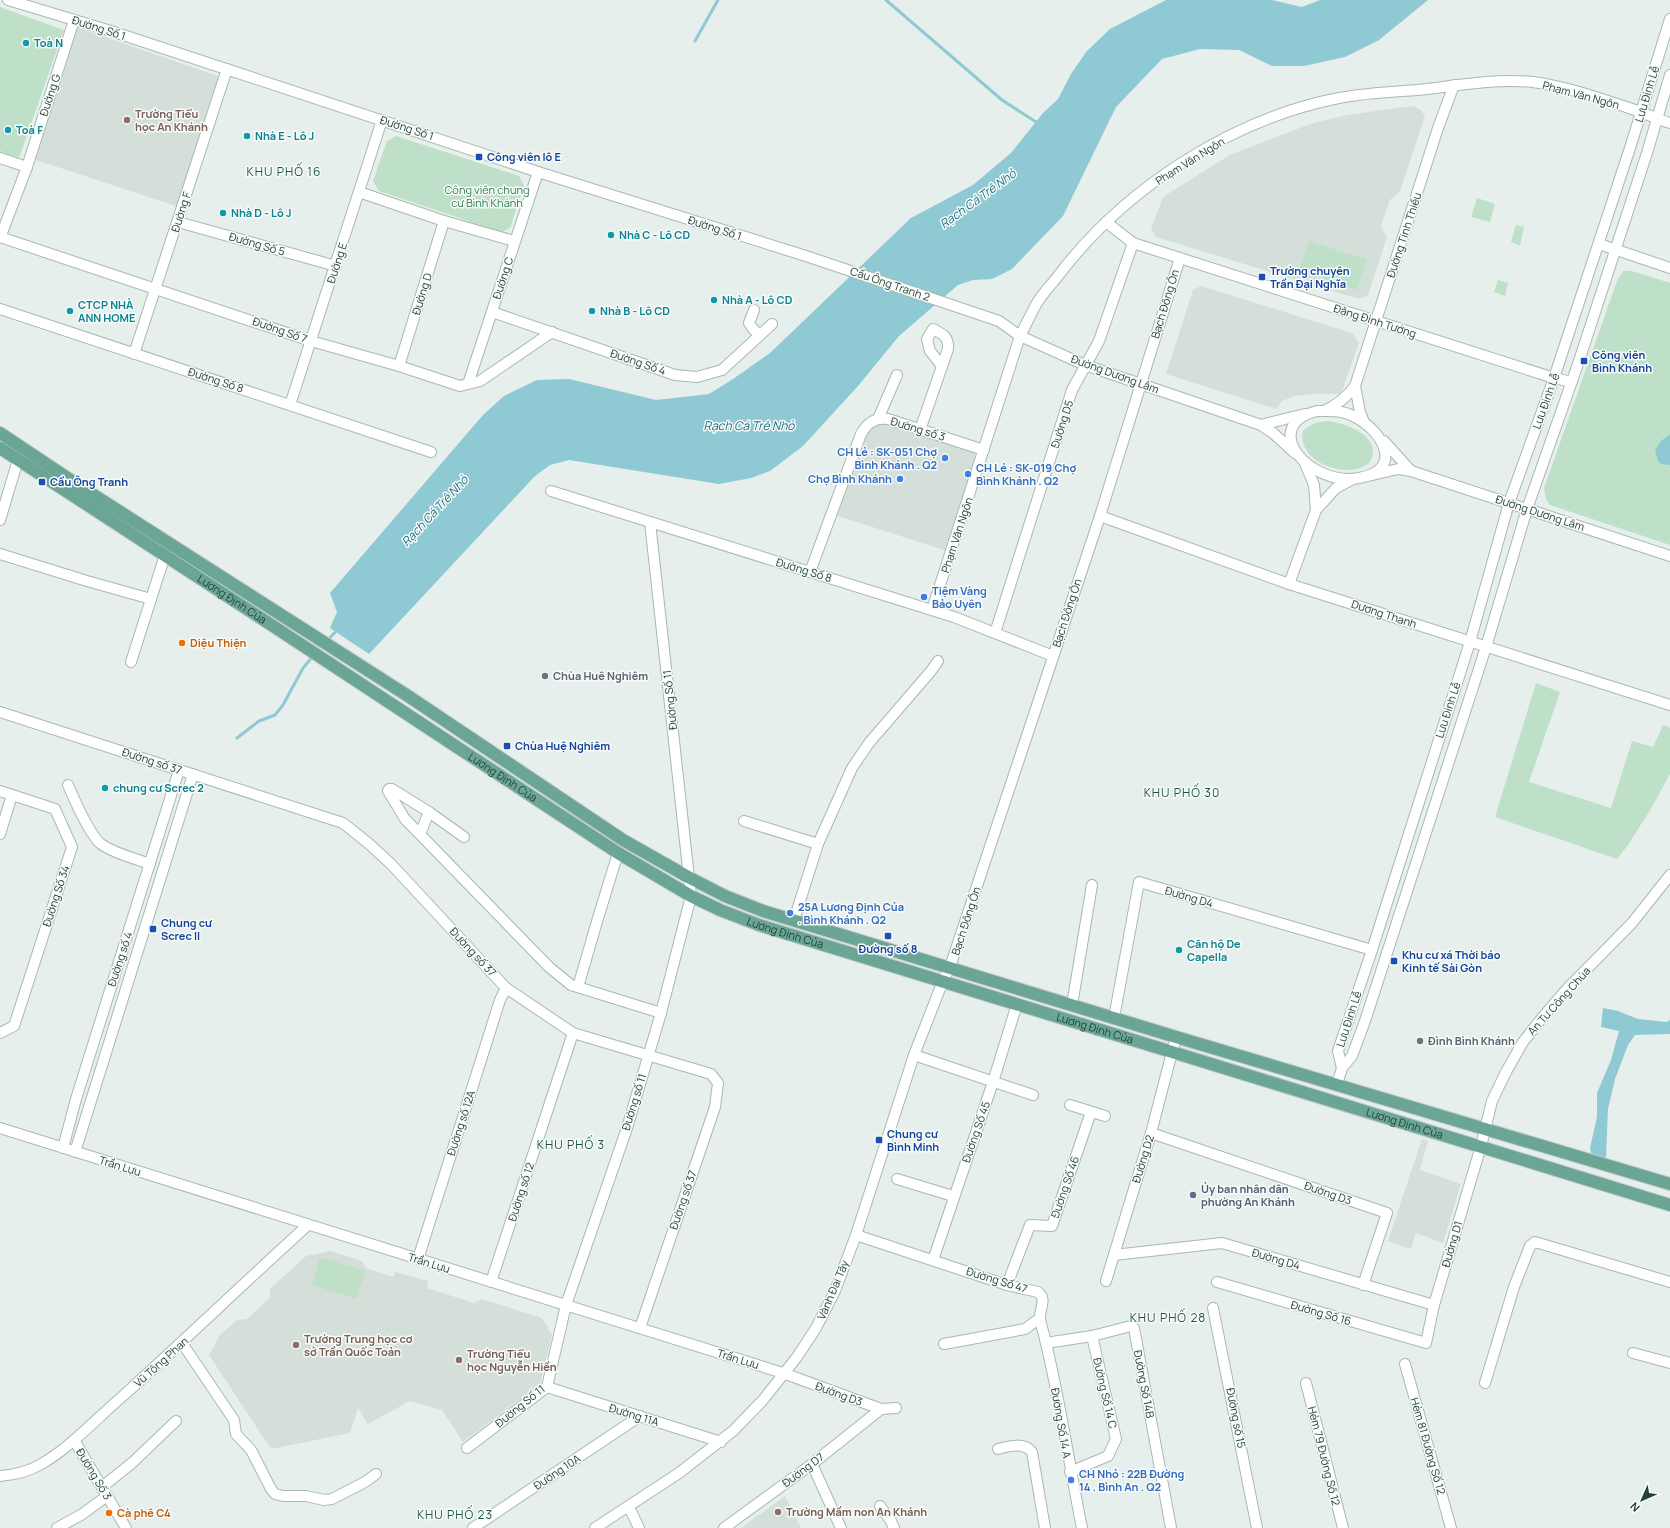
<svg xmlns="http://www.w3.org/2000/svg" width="1670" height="1528" viewBox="0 0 1670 1528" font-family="Manrope,sans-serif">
<rect width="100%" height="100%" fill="#e6efeb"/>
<g fill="#d4dfda">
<polygon points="79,28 218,76 223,82 179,207 33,159 74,30"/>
<polygon points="1412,106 1420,109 1425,116 1400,191 1390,200 1386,210 1381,226 1387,237 1368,295 1359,299 1156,237 1151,229 1163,197 1230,155 1310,124 1347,115"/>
<polygon points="1201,286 1352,333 1359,343 1341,394 1312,394 1295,396 1282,401 1276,409 1166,374 1193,290"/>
<polygon points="884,421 972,450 975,454 976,462 947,551 835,515 865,433 870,426"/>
<polygon points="1422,1139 1428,1141 1420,1170 1461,1184 1443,1243 1416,1233 1411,1249 1388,1241"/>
<polygon points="331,1251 362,1261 366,1268 393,1277 395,1272 428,1281 427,1288 474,1303 482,1299 542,1318 552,1335 540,1384 463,1442 442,1410 410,1401 368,1424 358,1408 350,1433 271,1449 209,1355 220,1335 237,1320 247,1319 270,1298 270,1289 306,1256"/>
<polygon points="785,1496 801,1528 741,1528"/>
</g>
<g fill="#bfe0c8">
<polygon points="0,7 64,30 19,158 0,151"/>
<polygon points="396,136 519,176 524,185 510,228 501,232 379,191 373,181 387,141"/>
<polygon points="1477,198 1495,204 1490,222 1471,217"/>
<polygon points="1516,225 1524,227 1520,246 1511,242"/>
<polygon points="1309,241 1367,260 1357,290 1299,270"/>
<polygon points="1623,271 1632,271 1670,283 1670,545 1550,505 1546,499 1544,488 1617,281"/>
<polygon points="1498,280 1508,283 1505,296 1494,292"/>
<path d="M1327,421C1346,423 1385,437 1369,463C1348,481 1296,462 1303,431C1310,424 1317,422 1327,421Z"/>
<polygon points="1536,683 1560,692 1529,782 1611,808 1632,741 1653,747 1663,725 1670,728 1670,774 1652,807 1628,845 1617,859 1495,817"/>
<polygon points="320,1257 365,1271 356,1299 312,1285"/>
</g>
<g fill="#8ec9d4">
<polygon points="1166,0 1272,0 1302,7 1320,0 1428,0 1379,40 1345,57 1304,66 1272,66 1239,50 1200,49 1162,59 1116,107 1063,216 1012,269 992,279 973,280 958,285 899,336 858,386 803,446 770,471 751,478 719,484 569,460 550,465 535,476 369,654 330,628 337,612 330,593 483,415 504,396 537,380 569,379 656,400 709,394 733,379 770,353 911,218 973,185 1011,153 1043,113 1058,99 1071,74 1086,52 1110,29"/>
<polygon points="1670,434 1670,465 1661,464 1658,461 1655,450 1661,441"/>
<polygon points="1603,1008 1618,1011 1638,1019 1667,1022 1670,1020 1670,1034 1635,1035 1628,1045 1615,1079 1608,1109 1606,1158 1601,1161 1591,1153 1590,1148 1597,1117 1597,1093 1611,1060 1619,1031 1601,1027"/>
</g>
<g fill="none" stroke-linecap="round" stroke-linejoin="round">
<g stroke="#8ec9d4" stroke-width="3">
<polyline points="886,0 1002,100 1039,124"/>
<polyline points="695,41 718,0"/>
<polyline points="327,641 338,629"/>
<polyline points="237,738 259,721 275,715 283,705 303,668 314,655"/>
</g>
<g stroke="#a8b8b2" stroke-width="12">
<g id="minor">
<polyline points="8,0 111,31 538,172 806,256 999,321 1020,336 1085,365 1261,425 1273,433 1295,453"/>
<polyline points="0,158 27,167"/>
<polyline points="359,192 444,221 514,241"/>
<polyline points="178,222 336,266"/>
<polyline points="1106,222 1133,243 1554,378 1572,382"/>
<polyline points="0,237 311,341 399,366 460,386 480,381 552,332"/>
<polyline points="0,238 27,167 74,20"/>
<polyline points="1599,244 1670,268"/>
<polyline points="0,309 431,452"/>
<polyline points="754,310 749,323 753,329 760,335"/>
<polyline points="492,312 675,375 697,377 722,370 772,324"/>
<polyline points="134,354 227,69"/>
<polyline points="399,366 444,221"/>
<polyline points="468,384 538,172"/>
<polyline points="1355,386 1360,412 1364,422"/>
<polyline points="290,405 382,120"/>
<path d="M1317,411C1330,411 1342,410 1353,416C1383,430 1405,470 1359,478C1309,487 1258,426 1317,411Z"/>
<path d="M1324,411C1337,405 1347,397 1355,386L1438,128L1454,85"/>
<polyline points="878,419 897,375"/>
<polyline points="1261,425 1305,414"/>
<path d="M920,430L948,349C949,337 943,334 933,329L927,339L930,351L942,366"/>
<polyline points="1384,441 1411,471"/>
<polyline points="1305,463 1314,485 1316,510"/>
<polyline points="1368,476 1398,469 1411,471 1670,556"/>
<polyline points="551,491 954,617 1053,656"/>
<polyline points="1100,516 1289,584 1670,705"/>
<polyline points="0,520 18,460"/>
<polyline points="0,554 87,581 151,599"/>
<path d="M810,572L861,434C867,423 875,417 888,419L984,450"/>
<polyline points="1289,584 1316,510 1336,488 1351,480"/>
<path d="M932,610L1020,336C1026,325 1031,313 1037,303C1043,293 1051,285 1058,276C1124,189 1231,119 1339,98C1365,93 1391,92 1417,90C1456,86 1494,78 1533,82C1569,87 1605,100 1638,111C1649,115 1659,120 1670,123"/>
<polyline points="995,633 1072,390 1099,341 1133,243"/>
<polyline points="131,662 165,555"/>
<polyline points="0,712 343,823 368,843 391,864 506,988 573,1033 711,1074 718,1083 715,1107 640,1328"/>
<path d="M68,785C74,799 90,835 101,844C115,854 134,858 150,864"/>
<polyline points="0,791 55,809 72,847 14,1026 0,1033"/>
<polyline points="429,812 464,837"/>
<polyline points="744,821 818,844"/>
<polyline points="0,834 12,795"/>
<polyline points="420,834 429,812 392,789 389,789 388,791 405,819 549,967 571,985 661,1013"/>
<polyline points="794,920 818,844 852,768 869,743 931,671 938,661"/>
<polyline points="578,987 598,918 618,853"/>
<polyline points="1072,1005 1092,885"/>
<polyline points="1114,1018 1139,882 1372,950"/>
<polyline points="914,1055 1033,1095"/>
<polyline points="1342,1068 1338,1051 1372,950 1470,642 1509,503 1554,378 1630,148 1670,19"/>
<polyline points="1337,1084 1342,1068 1352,1056 1365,1021 1486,647 1527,509 1579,361 1647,153 1670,75"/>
<polyline points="1070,1105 1105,1116"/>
<polyline points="0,1128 783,1373 881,1409 896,1408"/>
<polyline points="1151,1133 1387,1213 1363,1285"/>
<polyline points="63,1148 76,1099 179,770"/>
<polyline points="75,1152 193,774"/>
<polyline points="897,1179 953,1196"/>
<path d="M856,1235L1007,1285L1038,1292C1047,1299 1040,1308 1040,1317C1040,1323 1043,1330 1044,1335C1060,1399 1069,1464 1082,1528"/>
<polyline points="1114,1255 1222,1243 1434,1305"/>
<polyline points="418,1259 500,1000 506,988"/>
<polyline points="933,1260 993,1082 1017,1004"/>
<polyline points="1106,1281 1151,1133 1176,1037"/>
<polyline points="491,1282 573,1033"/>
<polyline points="1217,1282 1426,1343 1434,1305 1481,1146 1492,1101 1506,1072 1523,1042 1542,1018 1566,990 1632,923 1670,875"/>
<polyline points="1007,1285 1030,1225 1052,1226 1091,1112"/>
<polyline points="1213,1308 1257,1528"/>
<polyline points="182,1343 234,1420 236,1434 251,1450 271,1489 275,1494 283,1496 306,1496 324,1500 332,1499 365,1482 376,1474"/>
<polyline points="1046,1343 1092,1336 1131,1326 1134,1328 1171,1528"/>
<polyline points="944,1344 1025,1329 1040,1318"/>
<polyline points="1633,1353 1670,1363"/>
<polyline points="1405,1364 1451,1528"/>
<polyline points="1306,1383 1343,1528"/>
<polyline points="1485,1383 1514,1287 1530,1246 1535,1242 1670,1282"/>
<polyline points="547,1387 721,1442"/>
<polyline points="74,1440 126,1528"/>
<polyline points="467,1448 547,1387 566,1305 627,1128 661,1013 691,896 650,522"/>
<path d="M998,1449C1009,1446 1024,1442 1032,1452L1045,1528"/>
<polyline points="812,1464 841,1528"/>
<polyline points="1070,1472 1108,1456 1116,1439 1092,1336"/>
<path d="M0,1476C15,1475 30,1471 43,1463C72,1446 98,1417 124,1395C186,1339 246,1281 308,1225"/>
<polyline points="102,1487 132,1463 176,1421"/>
<polyline points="880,1506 891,1521 894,1528"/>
<polyline points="629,1507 639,1528"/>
<polyline points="57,1528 81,1515 107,1496"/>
<polyline points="473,1528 640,1416"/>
<polyline points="595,1528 679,1473 733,1431 763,1400 797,1357 816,1328 835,1291 856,1235 914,1055 943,981 950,967 1100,516 1180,258"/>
<polyline points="724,1528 812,1464 881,1409"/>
</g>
</g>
<g stroke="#c2cac8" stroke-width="14">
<g id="major">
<polyline points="0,433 78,485 408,696 623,840 690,878 725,896 763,911 1176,1037 1670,1184"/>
<path id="s1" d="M0,448L270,624L618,853L691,896L720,910L759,925L1670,1205"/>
</g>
</g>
<use href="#minor" stroke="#fff" stroke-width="10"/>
<use href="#major" stroke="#6aa596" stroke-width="12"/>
</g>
<g fill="#0f9aa8" stroke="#f7fbf9" stroke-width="1.5">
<circle cx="26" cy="43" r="4"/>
<circle cx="8" cy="130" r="4"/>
<circle cx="247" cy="136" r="4"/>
<circle cx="223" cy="213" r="4"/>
<circle cx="611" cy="235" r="4"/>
<circle cx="714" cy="300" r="4"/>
<circle cx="70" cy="311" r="4"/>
<circle cx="592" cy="311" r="4"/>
<circle cx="105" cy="788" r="4"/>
<circle cx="1179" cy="950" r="4"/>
</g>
<g fill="#8d6e63" stroke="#f7fbf9" stroke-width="1.5">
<circle cx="127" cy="120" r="4"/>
<circle cx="296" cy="1345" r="4"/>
<circle cx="459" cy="1360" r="4"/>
<circle cx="778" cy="1512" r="4"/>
</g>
<g fill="#1a4fb4" stroke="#f7fbf9" stroke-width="1.5">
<rect x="475" y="153" width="8" height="8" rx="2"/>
<rect x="1258" y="273" width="8" height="8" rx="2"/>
<rect x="1580" y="357" width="8" height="8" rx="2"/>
<rect x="38" y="478" width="8" height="8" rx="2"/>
<rect x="503" y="742" width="8" height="8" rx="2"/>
<rect x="149" y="925" width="8" height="8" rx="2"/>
<rect x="884" y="932" width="8" height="8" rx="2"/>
<rect x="1390" y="957" width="8" height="8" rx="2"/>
<rect x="875" y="1136" width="8" height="8" rx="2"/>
</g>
<g fill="#3f7fe0" stroke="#f7fbf9" stroke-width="1.5">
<circle cx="945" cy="458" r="4"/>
<circle cx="968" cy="474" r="4"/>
<circle cx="900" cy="479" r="4"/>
<circle cx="924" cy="597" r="4"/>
<circle cx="790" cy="913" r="4"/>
<circle cx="1071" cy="1480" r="4"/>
</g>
<g fill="#e8710a" stroke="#f7fbf9" stroke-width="1.5">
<circle cx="182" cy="643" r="4"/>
<circle cx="109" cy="1513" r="4"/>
</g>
<g fill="#6b7280" stroke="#f7fbf9" stroke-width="1.5">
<circle cx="545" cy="676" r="4"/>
<circle cx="1420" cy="1041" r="4"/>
</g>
<circle fill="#5c6f8a" stroke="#f7fbf9" stroke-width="1.5" cx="1193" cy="1195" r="4"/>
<g text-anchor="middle" stroke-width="3" stroke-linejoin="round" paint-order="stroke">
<g font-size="11" fill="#24423a" stroke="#f7fbf9">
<text transform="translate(99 28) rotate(18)" y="4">Đường Số 1</text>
<text transform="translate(1647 94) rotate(-73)" y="4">Lưu Đình Lễ</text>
<text transform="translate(50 95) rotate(-72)" y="4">Đường G</text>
<text transform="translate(1581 95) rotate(15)" y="4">Phạm Văn Ngôn</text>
<text transform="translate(407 128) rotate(18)" y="4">Đường Số 1</text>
<text transform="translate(1190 161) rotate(-32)" y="4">Phạm Văn Ngôn</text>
<text transform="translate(181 212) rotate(-72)" y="4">Đường F</text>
<text transform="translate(715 228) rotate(18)" y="4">Đường Số 1</text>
<text transform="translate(1404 235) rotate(-72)" y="4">Đường Tinh Thiều</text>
<text transform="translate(257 244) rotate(16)" y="4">Đường Số 5</text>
<text transform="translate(337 263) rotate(-72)" y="4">Đường E</text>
<text transform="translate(503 278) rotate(-72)" y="4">Đường C</text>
<text transform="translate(890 284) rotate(19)" y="4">Cầu Ông Tranh 2</text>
<text transform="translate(422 294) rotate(-73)" y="4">Đường D</text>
<text transform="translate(1165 304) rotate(-73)" y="4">Bạch Đông Ôn</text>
<text transform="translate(1375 321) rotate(18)" y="4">Đặng Đình Tướng</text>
<text transform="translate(280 330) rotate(19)" y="4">Đường Số 7</text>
<text transform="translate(638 362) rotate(19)" y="4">Đường Số 4</text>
<text transform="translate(1115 374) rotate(20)" y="4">Đường Dương Lâm</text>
<text transform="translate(216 380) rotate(18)" y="4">Đường Số 8</text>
<text transform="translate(1546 401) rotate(-70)" y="4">Lưu Đình Lễ</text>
<text transform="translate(1062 424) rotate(-72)" y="4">Đường D5</text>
<text transform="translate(918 429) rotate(17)" y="4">Đường số 3</text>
<text transform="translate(1540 513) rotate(18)" y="4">Đường Dương Lâm</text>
<text transform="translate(957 535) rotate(-72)" y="4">Phạm Văn Ngôn</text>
<text transform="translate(804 570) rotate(17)" y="4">Đường Số 8</text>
<text dy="4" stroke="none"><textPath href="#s1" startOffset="277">Lương Định Của</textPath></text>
<text transform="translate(1067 613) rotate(-72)" y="4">Bạch Đông Ôn</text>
<text transform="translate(1384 614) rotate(18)" y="4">Dương Thanh</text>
<text transform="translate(670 700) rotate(-96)" y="4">Đường Số 11</text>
<text transform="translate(1448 710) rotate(-72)" y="4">Lưu Đình Lễ</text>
<text transform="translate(152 761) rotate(18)" y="4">Đường số 37</text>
<text dy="4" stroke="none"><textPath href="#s1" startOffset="601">Lương Định Của</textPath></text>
<text transform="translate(56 896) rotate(-72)" y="4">Đường Số 34</text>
<text transform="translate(1189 897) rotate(16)" y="4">Đường D4</text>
<text transform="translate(966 921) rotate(-72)" y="4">Bạch Đông Ôn</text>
<text dy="4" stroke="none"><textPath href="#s1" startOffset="925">Lương Định Của</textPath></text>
<text transform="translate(473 952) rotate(47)" y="4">Đường số 37</text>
<text transform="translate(120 959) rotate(-72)" y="4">Đường số 4</text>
<text transform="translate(1559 1001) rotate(-48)" y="4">An Tư Công Chúa</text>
<text transform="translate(1349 1019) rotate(-72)" y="4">Lưu Đình Lễ</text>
<text dy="4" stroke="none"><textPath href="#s1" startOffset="1249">Lương Định Của</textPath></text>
<text transform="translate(634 1102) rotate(-73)" y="4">Đường số 11</text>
<text transform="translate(461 1123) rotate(-72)" y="4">Đường số 12A</text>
<text dy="4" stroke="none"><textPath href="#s1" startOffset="1573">Lương Định Của</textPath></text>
<text transform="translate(976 1132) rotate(-71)" y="4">Đường Số 45</text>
<text transform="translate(1143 1159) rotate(-73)" y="4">Đường D2</text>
<text transform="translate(120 1166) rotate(17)" y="4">Trần Lựu</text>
<text transform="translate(1065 1187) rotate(-71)" y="4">Đường Số 46</text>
<text transform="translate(521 1192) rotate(-72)" y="4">Đường số 12</text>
<text transform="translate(1328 1193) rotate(19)" y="4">Đường D3</text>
<text transform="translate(683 1200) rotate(-71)" y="4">Đường số 37</text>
<text transform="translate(1452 1244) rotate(-74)" y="4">Đường D1</text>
<text transform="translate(1276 1259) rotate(16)" y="4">Đường D4</text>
<text transform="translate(429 1263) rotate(17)" y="4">Trần Lựu</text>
<text transform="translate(997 1280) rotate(17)" y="4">Đường Số 47</text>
<text transform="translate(833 1290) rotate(-67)" y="4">Vành Đai Tây</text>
<text transform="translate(1321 1313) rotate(16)" y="4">Đường Số 16</text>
<text transform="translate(738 1359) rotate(17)" y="4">Trần Lựu</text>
<text transform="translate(161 1362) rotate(-42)" y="4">Vũ Tông Phan</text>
<text transform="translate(1144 1384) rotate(79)" y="4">Đường Số 14B</text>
<text transform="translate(1105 1393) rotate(77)" y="4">Đường Số 14 C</text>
<text transform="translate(839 1394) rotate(20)" y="4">Đường D3</text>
<text transform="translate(520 1406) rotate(-39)" y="4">Đường Số 11</text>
<text transform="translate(634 1415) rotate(17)" y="4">Đường 11A</text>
<text transform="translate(1236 1418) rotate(79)" y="4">Đường số 15</text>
<text transform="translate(1061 1423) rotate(80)" y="4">Đường Số 14 A</text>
<text transform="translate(1428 1446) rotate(74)" y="4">Hẻm 81 Đường Số 12</text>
<text transform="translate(1324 1456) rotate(76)" y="4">Hẻm 79 Đường Số 12</text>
<text transform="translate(803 1470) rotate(-37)" y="4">Đường D7</text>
<text transform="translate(557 1472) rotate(-34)" y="4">Đường 10A</text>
<text transform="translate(94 1474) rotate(59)" y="4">Đường Số 3</text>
</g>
<g font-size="11" font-weight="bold" fill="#0d838f" stroke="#f7fbf9" text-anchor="start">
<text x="34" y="47">Toà N</text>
<text x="16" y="134">Toà F</text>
<text x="255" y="140">Nhà E - Lô J</text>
<text x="231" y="217">Nhà D - Lô J</text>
<text x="619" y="239">Nhà C - Lô CD</text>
<text x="722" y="304">Nhà A - Lô CD</text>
<text x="78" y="309">CTCP NHÀ<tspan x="78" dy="13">ANN HOME</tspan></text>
<text x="600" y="315">Nhà B - Lô CD</text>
<text x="113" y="792">chung cư Screc 2</text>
<text x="1187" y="948">Căn hộ De<tspan x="1187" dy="13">Capella</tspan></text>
</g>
<g font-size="11" font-weight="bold" fill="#785e54" stroke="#f7fbf9" text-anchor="start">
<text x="135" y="118">Trường Tiểu<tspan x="135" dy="13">học An Khánh</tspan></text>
<text x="304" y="1343">Trường Trung học cơ<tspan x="304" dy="13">sở Trần Quốc Toản</tspan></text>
<text x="467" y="1358">Trường Tiểu<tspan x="467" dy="13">học Nguyễn Hiền</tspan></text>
<text x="786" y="1516">Trường Mầm non An Khánh</text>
</g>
<g font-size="11" font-weight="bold" fill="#164399" stroke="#f7fbf9" text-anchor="start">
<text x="487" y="161">Công viên lô E</text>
<text x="1270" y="275">Trường chuyên<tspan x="1270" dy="13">Trần Đại Nghĩa</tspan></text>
<text x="1592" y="359">Công viên<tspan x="1592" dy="13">Bình Khánh</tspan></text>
<text x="50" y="486">Cầu Ông Tranh</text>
<text x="515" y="750">Chùa Huệ Nghiêm</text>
<text x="161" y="927">Chung cư<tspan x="161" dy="13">Screc II</tspan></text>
<text x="888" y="953" text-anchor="middle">Đường số 8</text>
<text x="1402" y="959">Khu cư xá Thời báo<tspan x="1402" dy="13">Kinh tế Sài Gòn</tspan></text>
<text x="887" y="1138">Chung cư<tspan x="887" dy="13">Bình Minh</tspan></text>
</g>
<g font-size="11" fill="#2d7a4b" stroke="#f7fbf9">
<text x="487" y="194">Công viên chung<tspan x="487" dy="13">cư Bình Khánh</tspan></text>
</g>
<g font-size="11" font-weight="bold" fill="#366cbe" stroke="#f7fbf9" text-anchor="start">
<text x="937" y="456" text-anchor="end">CH Lẻ : SK-051 Chợ<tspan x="937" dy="13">Bình Khánh . Q2</tspan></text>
<text x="976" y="472">CH Lẻ : SK-019 Chợ<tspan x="976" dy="13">Bình Khánh . Q2</tspan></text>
<text x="892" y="483" text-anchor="end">Chợ Bình Khánh</text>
<text x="932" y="595">Tiệm Vàng<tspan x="932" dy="13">Bảo Uyên</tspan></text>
<text x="798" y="911">25A Lương Định Của<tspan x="798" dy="13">. Bình Khánh . Q2</tspan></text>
<text x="1079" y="1478">CH Nhỏ : 22B Đường<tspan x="1079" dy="13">14 . Bình An . Q2</tspan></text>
</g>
<g font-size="11" font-weight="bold" fill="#c56008" stroke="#f7fbf9" text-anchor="start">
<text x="190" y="647">Diệu Thiện</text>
<text x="117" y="1517">Cà phê C4</text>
</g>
<g font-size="11" font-weight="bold" fill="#5b616d" stroke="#f7fbf9" text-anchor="start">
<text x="553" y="680">Chùa Huê Nghiêm</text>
<text x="1428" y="1045">Đình Bình Khánh</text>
</g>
<g font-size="11" font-weight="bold" fill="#4e5e75" stroke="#f7fbf9" text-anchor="start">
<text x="1201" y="1193">Ủy ban nhân dân<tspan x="1201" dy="13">phường An Khánh</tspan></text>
</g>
<g font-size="12" letter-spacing="1" fill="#1f5548" stroke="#f7fbf9">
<text x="284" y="176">KHU PHỐ 16</text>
<text x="1182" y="797">KHU PHỐ 30</text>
<text x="571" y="1149">KHU PHỐ 3</text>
<text x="1168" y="1322">KHU PHỐ 28</text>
<text x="455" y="1519">KHU PHỐ 23</text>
</g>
<g font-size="12" font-style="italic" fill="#1c6f80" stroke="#f7fbf9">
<text transform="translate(978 199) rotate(-36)" y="4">Rạch Cá Trê Nhỏ</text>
<text x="749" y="430">Rạch Cá Trê Nhỏ</text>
<text transform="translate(435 511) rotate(-47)" y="4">Rạch Cá Trê Nhỏ</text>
</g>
</g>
<g transform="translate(1642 1500) rotate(225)" stroke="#f7fbf9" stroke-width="3" paint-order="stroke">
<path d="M0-3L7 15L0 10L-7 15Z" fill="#24423a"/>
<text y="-6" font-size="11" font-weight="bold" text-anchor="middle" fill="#24423a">N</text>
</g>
</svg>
